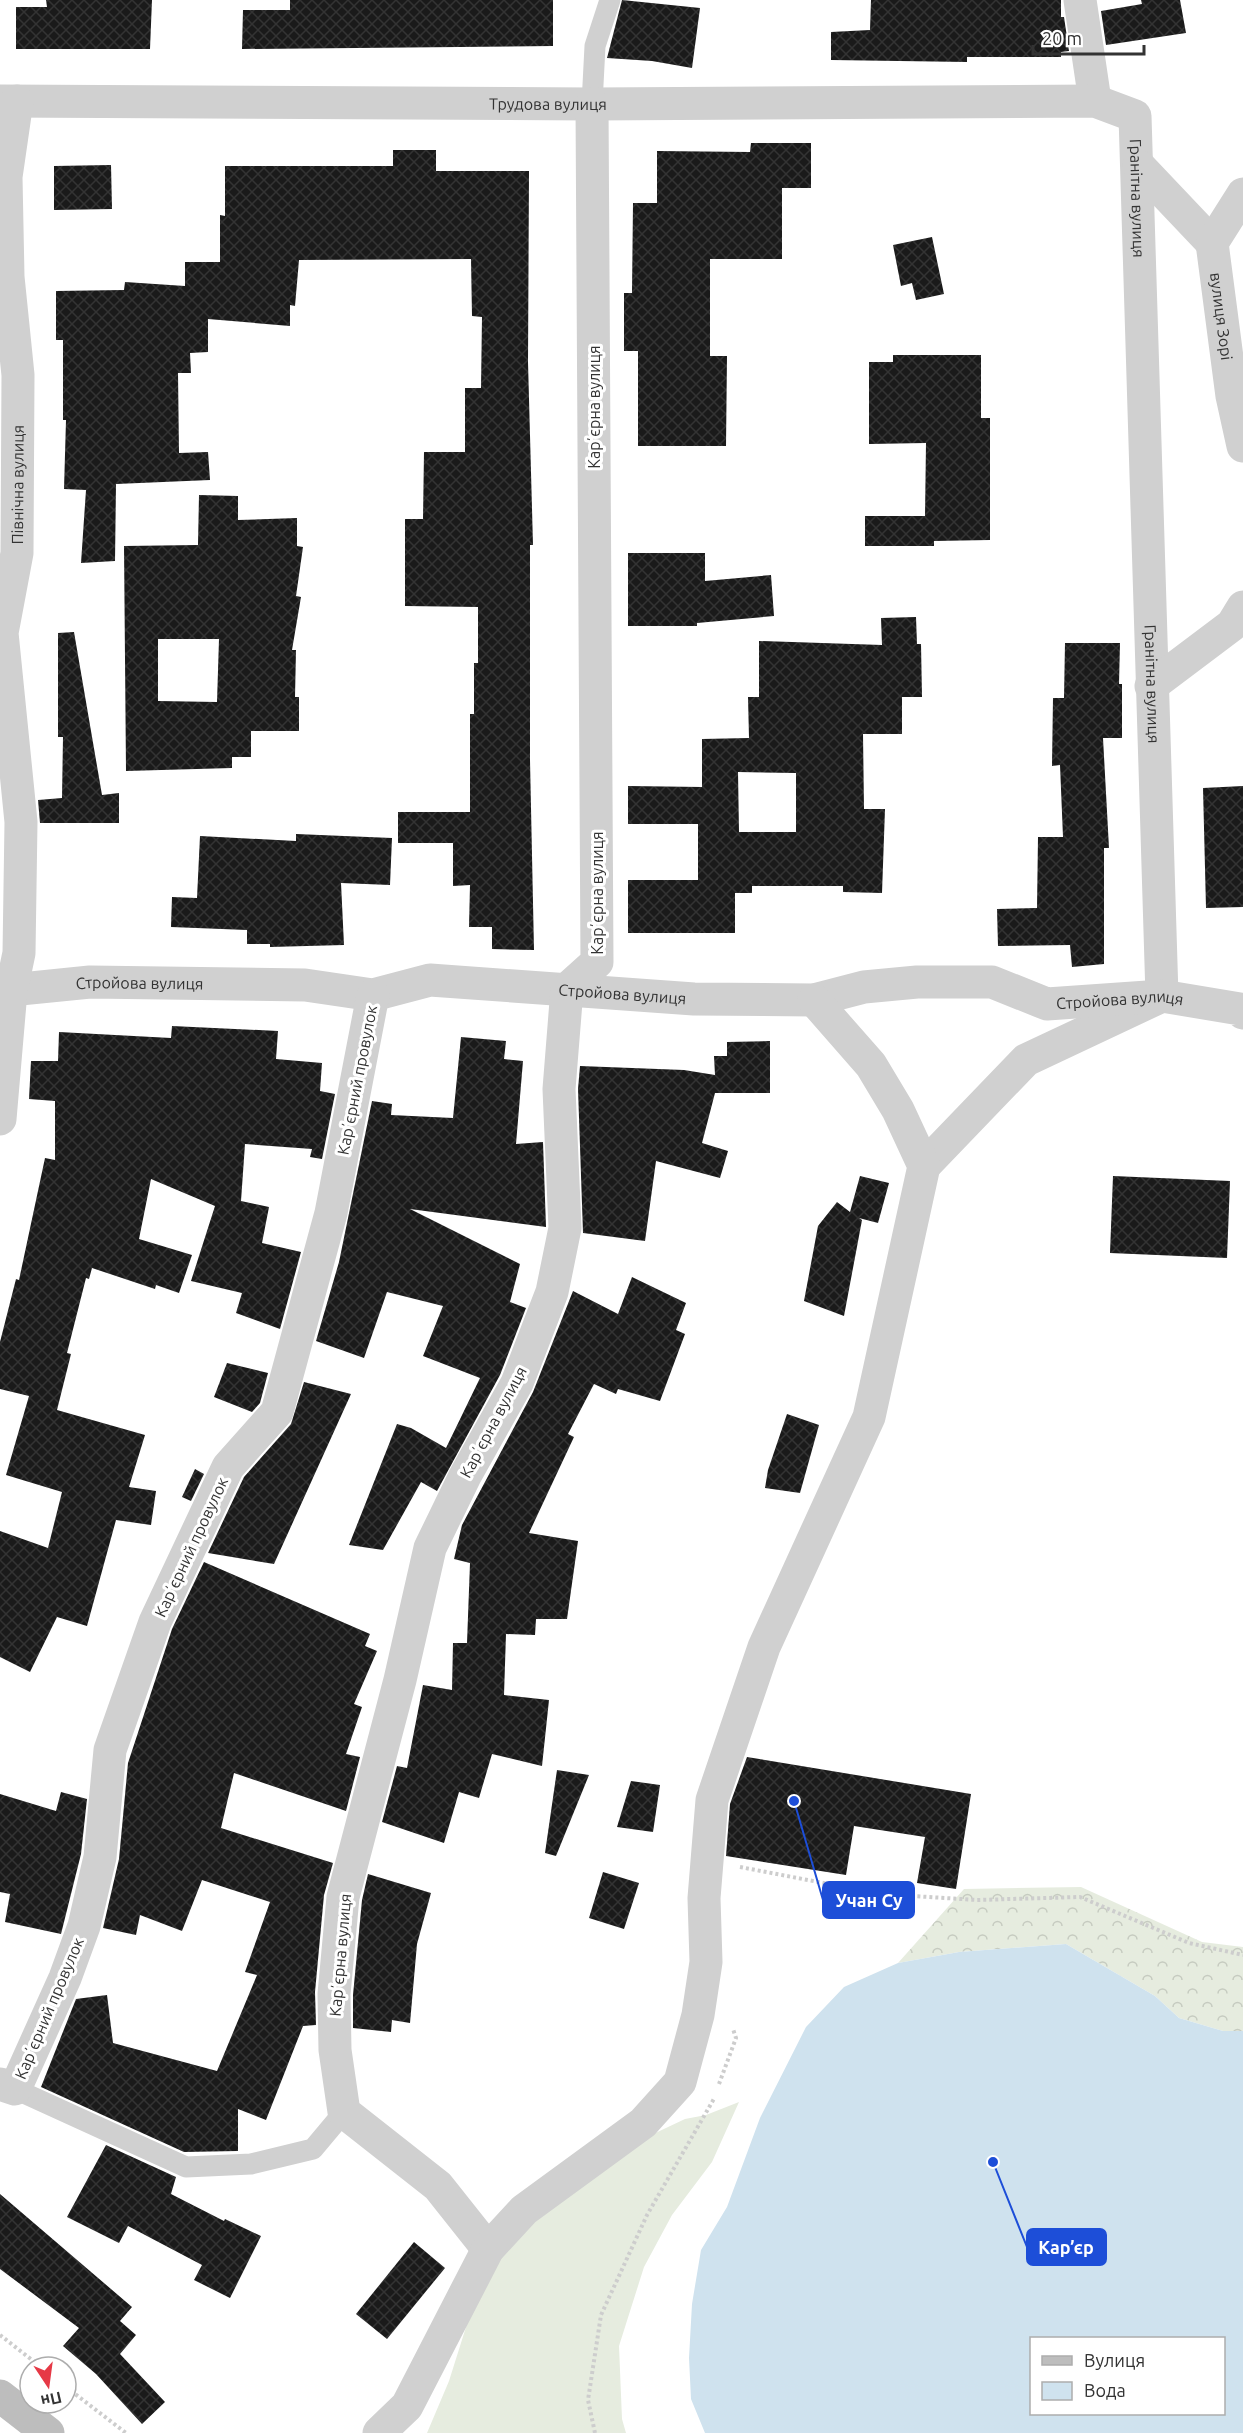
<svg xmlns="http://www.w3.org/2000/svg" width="1243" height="2433" viewBox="0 0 1243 2433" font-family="Ubuntu,sans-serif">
<defs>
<pattern id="forest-crowns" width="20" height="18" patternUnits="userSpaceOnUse" patternTransform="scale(1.5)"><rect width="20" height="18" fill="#e6ecdf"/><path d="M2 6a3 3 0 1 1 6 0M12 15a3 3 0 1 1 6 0" fill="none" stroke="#c6cbc0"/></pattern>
<pattern id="building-cross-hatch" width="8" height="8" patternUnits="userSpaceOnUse" patternTransform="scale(1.5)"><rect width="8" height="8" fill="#1a1a1a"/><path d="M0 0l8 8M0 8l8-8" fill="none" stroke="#333"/></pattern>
</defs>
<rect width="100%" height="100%" fill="#fff"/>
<polygon fill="#e6ecdf" points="739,2102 712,2162 672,2215 644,2267 619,2346 622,2419 626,2433 427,2433 449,2381 484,2270 592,2163 685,2119 706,2115"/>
<polygon fill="url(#forest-crowns)" points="1081,1887 1202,1942 1243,1947 1243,2031 1223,2031 1179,2018 1155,1996 1066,1944 959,1952 898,1963 964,1889"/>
<path fill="#cfe2ee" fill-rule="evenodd" d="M1066,1944L1155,1996L1179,2018L1223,2031H1243V2433H705L691,2399L689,2358L692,2304L701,2250L727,2207L760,2118L806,2027L844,1987L898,1963L959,1952ZM1032,2338H1224V2414H1032Z"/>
<g fill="url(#building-cross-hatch)" fill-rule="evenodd">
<polygon points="46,0 152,0 150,49 16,49 16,7 47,7"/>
<polygon points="290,0 553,0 553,46 242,49 243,10 290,10"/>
<polygon points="622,0 700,8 692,68 652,61 607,58"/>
<polygon points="871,0 1061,0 1061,17 1064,17 1069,51 1061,52 1061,57 967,57 967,62 831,60 831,32 870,30"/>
<polygon points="1141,0 1180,0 1186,33 1106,45 1101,11 1142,4"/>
<polygon points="751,143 811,143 811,188 782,188 782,259 710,259 710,356 727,356 726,446 638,446 638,351 624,351 624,293 632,293 633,203 657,203 657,151 750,152"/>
<polygon points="393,150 436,150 436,171 529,171 528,362 533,545 530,545 530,760 534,950 492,949 492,927 469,927 470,885 453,886 453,843 398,843 398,812 470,812 470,714 474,714 474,663 478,663 478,607 405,606 405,519 423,519 424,452 465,452 465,388 481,388 482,317 472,316 471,259 299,260 295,306 290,305 290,326 208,319 208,352 190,353 191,373 178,373 179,453 208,452 210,480 116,484 115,561 81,563 86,490 64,489 66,420 63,420 63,340 56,340 56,291 124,290 125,282 185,286 185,262 220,262 220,215 225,216 225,166 393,166"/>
<polygon points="111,165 112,209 54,210 54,166"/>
<polygon points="932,237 944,294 916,300 912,283 901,286 893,245"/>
<polygon points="893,355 981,355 981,418 990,418 990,540 934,541 934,546 865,546 865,516 925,516 926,443 869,444 869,362 893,362"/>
<path d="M199,495L238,496V520L297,518V546L303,547L296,596L301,597L292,650H296L295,697H299V731H251V757H232V768L126,771L124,546L198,545ZM158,639H219L217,702L158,701Z"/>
<polygon points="628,553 705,553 705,581 771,575 774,616 697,623 697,626 628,626"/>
<path d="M916,617L917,644H921L922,697H902V734H863L864,809H885L882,893L843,892V886H752V893H735V933H628V880H698V824H628V786L702,787V739L749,738L748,697H759V641L882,645L881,618ZM738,772L796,773V832H739Z"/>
<polygon points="74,632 102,795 119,793 119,823 40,823 38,800 62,798 63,737 58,737 58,633"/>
<polygon points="1065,643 1120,643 1119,684 1122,684 1122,738 1103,738 1109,848 1104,848 1104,964 1072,967 1070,945 998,946 997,909 1037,908 1038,837 1063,837 1060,765 1052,766 1053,698 1064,698"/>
<polygon points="1243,786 1243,907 1206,908 1203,788"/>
<polygon points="296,834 392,838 390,885 341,883 344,945 270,947 270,944 247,944 247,930 171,927 172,897 197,898 200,836 296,841"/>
<polygon points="172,1026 278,1031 276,1059 322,1063 320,1091 335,1094 322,1159 310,1157 312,1149 245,1144 241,1201 269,1207 262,1243 301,1252 280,1329 236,1313 242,1293 191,1281 215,1206 151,1179 139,1239 192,1255 179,1293 156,1285 155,1289 92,1268 89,1279 86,1278 67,1353 71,1354 57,1410 145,1435 129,1487 156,1491 151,1525 116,1520 87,1626 57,1617 30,1672 0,1657 0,1531 48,1548 62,1492 6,1475 29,1396 0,1389 0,1342 16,1279 19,1280 45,1158 55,1160 55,1101 29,1099 31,1061 58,1061 59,1032 171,1038"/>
<polygon points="461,1037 506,1041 504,1059 523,1061 516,1144 543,1142 546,1227 410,1209 520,1264 510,1302 526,1308 500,1375 437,1491 421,1482 383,1550 349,1545 397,1424 411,1428 446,1448 480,1378 423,1356 443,1306 387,1292 364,1358 316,1341 339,1262 372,1101 392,1104 391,1115 453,1118"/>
<polygon points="770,1041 770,1093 715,1093 702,1143 728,1151 720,1178 656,1161 645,1241 583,1233 578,1089 580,1066 684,1070 715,1075 714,1056 727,1056 727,1042"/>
<polygon points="860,1176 889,1183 878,1223 859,1218 862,1220 844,1316 804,1301 818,1226 837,1202 850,1212"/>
<polygon points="1113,1176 1230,1181 1227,1258 1110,1253"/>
<polygon points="632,1277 686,1303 676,1330 685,1334 660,1401 618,1389 616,1394 594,1384 568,1434 574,1437 529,1533 578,1541 567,1619 536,1619 535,1635 506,1634 504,1695 549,1700 542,1766 492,1754 479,1798 459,1792 444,1843 382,1822 397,1766 407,1768 423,1685 452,1690 453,1643 467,1643 470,1563 454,1559 462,1525 533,1392 573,1291 618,1314"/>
<polygon points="227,1363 268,1373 260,1403 252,1412 214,1397"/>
<polygon points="304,1382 351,1394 274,1564 208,1553 244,1477 291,1424"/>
<polygon points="787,1414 819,1425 800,1493 765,1488 768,1470"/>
<polygon points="195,1469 204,1474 191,1501 182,1497"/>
<polygon points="204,1562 370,1634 365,1646 377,1651 354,1704 362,1707 346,1754 360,1757 346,1811 234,1773 221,1828 333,1863 324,1895 315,1992 316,2025 303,2026 266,2120 238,2109 238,2151 184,2152 41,2087 76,1999 107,1995 113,2043 217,2071 257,1975 245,1972 270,1902 202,1880 182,1931 140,1915 136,1935 103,1928 119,1859 128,1763 172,1629"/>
<polygon points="747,1757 971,1794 956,1889 917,1883 925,1837 854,1826 846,1875 726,1856 730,1804"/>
<polygon points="557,1770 589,1775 556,1856 545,1853"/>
<polygon points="631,1781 660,1785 653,1832 617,1827"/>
<polygon points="61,1792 87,1799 81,1854 61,1934 5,1922 10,1894 0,1892 0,1794 56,1811"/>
<polygon points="603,1872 639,1883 624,1929 589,1918"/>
<polygon points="368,1874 431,1893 417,1944 410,2023 392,2020 391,2032 353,2028 353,1995 362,1900"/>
<polygon points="106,2145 176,2177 171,2194 224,2221 225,2219 261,2236 230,2298 194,2280 202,2265 128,2226 119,2243 67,2217"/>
<polygon points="0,2194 132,2307 120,2321 136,2335 120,2354 165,2402 142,2424 96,2374 63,2346 79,2328 0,2269"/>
<polygon points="414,2242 445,2268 387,2339 356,2314"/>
</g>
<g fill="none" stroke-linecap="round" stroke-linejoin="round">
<g stroke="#cdcdcd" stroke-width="4" stroke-dasharray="3 3" stroke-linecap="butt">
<polyline points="740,1867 881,1894 977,1900 1080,1897 1189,1943 1243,1955"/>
<polyline points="719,2084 736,2038 733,2029"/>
<polyline points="0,2335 41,2367"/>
<polyline points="66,2387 126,2433"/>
<polyline points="595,2433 588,2400 601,2315 647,2215 715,2097"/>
</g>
<g stroke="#d0d0d0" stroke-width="21">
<polyline points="592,104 595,46 610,0"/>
<polyline points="15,2089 186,2167 251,2164 313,2149 344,2112"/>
</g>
<g stroke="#d0d0d0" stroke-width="33">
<polyline points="1080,0 1095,101"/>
<path id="s1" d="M0,101L592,104L1095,101L1135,116L1162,996L1026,1060L924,1166"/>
<polyline points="1139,166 1212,243"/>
<path id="s2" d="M1243,194L1212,243L1232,396L1243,446"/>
<polyline points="1151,686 1232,625 1243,607"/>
<path id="s3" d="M0,991L90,982L305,985L373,995L430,980L694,999L814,1000L864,987L917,982H992L1047,1004L1162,996L1240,1009L1243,1013"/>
<path id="s4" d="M0,1119L11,991L19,953L21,822L2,633L17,553L18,375L8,277L6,177L17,101"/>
<polyline points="0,2084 15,2089 65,1978 84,1926 100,1857 110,1750 155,1622 228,1467 277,1412 331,1213 373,995"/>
<polyline points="488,2249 438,2186 344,2112 335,2050 334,1994 343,1897 400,1680 430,1548 465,1476 517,1383 552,1292 565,1228 559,1089 567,989 597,962 592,104"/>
<polyline points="379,2433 407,2406 488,2249 524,2210 643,2123 680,2082 698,2015 706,1962 704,1898 712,1800 764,1647 869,1417 924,1166 898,1110 871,1065 814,1000"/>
</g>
<polyline stroke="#bdbdbd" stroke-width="33" points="0,2396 48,2433"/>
</g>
<g text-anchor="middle" stroke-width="6" stroke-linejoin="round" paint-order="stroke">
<g font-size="16" fill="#333" stroke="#fff">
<text dy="6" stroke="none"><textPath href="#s1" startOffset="548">Трудова вулиця</textPath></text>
<text dy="6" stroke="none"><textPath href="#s1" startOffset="1220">Гранітна вулиця</textPath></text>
<text dy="6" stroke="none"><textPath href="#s2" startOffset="132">вулиця Зорі</textPath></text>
<text transform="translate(594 407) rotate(-90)" y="6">Карʼєрна вулиця</text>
<text dy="6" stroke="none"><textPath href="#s4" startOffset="638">Північна вулиця</textPath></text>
<text dy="6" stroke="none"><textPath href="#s1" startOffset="1706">Гранітна вулиця</textPath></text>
<text transform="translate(597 893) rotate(-90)" y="6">Карʼєрна вулиця</text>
<text dy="6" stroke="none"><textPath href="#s3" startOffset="140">Стройова вулиця</textPath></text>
<text dy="6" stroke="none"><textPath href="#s3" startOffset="626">Стройова вулиця</textPath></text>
<text dy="6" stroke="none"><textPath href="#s3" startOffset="1130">Стройова вулиця</textPath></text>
<text transform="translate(357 1080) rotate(-79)" y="6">Карʼєрний провулок</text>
<text transform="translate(493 1422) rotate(-62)" y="6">Карʼєрна вулиця</text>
<text transform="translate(191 1547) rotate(-65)" y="6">Карʼєрний провулок</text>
<text transform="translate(340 1955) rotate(-85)" y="6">Карʼєрна вулиця</text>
<text transform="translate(49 2008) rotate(-67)" y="6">Карʼєрний провулок</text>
</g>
</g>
<path fill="none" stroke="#1d4ed8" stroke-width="2" d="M794 1801L823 1900M993 2162L1027 2247"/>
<g fill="#1d4ed8" stroke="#fff" stroke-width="2">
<circle cx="794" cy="1801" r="6"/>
<circle cx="993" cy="2162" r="6"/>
</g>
<g fill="#1d4ed8" stroke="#1d4ed8" stroke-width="2">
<rect x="823" y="1882" width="91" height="36" rx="6"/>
<rect x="1027" y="2229" width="79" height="36" rx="6"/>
</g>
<g font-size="18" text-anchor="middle" font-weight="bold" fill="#fff">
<text x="869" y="1907">Учан Су</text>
<text x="1066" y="2254">Кар’єр</text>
</g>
<rect x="1030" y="2337" width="195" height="78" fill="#ffffff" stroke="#adadad" stroke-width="1.5"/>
<rect x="1042" y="2356" width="30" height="9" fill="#bdbdbd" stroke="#adadad" stroke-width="1.5"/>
<text x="1084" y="2367" font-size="18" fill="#333333">Вулиця</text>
<rect x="1042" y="2382" width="30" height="18" fill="#cfe2ee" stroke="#adadad" stroke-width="1.5"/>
<text x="1084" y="2397" font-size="18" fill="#333333">Вода</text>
<g transform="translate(48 2385) rotate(167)"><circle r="28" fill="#ffffff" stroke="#adadad" stroke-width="1.5"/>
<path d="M0-4.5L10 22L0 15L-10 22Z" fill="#e63946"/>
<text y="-9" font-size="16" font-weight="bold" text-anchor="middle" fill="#333333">Пн</text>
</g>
<path d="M1033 45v9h111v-9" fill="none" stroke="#333333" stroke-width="3"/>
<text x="1042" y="45" font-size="18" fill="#333333" stroke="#ffffff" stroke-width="4.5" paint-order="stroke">20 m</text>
</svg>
